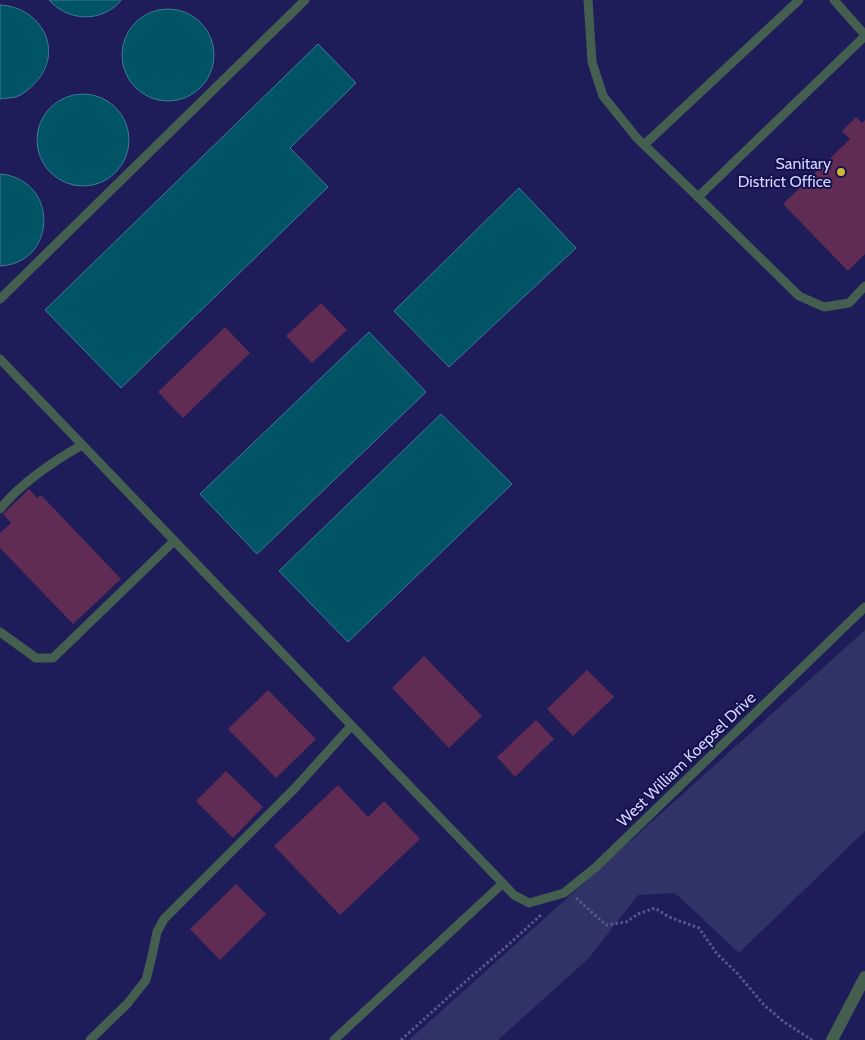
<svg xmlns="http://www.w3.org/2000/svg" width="865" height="1040" viewBox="0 0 865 1040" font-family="Cabin,sans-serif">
<rect width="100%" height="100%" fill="#1e1c59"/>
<polygon fill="#2f3366" points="865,630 865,831 739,953 675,893 638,895 589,958 498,1040 409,1040"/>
<g fill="#005465" stroke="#3e7b93">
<path d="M49,0H121C119,3 116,6 113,8C92,23 65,18 49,0Z"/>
<path d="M0,5C42,7 65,52 35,83C30,89 23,94 16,97C11,98 5,98 0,99Z"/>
<circle cx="168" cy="55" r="46"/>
<polygon points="318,44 356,83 290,148 328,187 121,388 45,310"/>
<circle cx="83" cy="140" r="46"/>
<path d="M0,174C59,179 58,263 0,266Z"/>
<polygon points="519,188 576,248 449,367 394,311"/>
<polygon points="369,332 426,392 257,554 200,494"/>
<polygon points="441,414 512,484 348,642 279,571"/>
</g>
<g fill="#602c53">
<polygon points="856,117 862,123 865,120 865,254 848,271 783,204 850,139 842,131"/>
<polygon points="321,303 347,330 312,363 286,336"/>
<polygon points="225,327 250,353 183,418 158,392"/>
<polygon points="29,489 37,498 41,495 121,579 73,624 0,548 0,533 11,523 3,514"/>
<polygon points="424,656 482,716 449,748 392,688"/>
<polygon points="587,670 614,697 573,736 547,709"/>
<polygon points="268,690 316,739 276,778 228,729"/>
<polygon points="536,720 554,739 515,777 497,757"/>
<polygon points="226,771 263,807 233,838 196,801"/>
<polygon points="338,785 368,817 384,801 420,839 340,915 274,846"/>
<polygon points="236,884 266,914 220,960 190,929"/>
</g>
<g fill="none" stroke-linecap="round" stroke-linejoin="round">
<g stroke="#57578d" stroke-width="3" stroke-dasharray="2.5 2.5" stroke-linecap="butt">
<polyline points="576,898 606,925 626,922 638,914 655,908 669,917 699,928 717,954 737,973 764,1005 784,1022 812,1040"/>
<polyline points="401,1040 465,982 508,945 542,914"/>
</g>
<g stroke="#445f4f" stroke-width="9">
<polyline points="588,0 592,62 603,96 636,137 698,197 799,296 824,307 849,303 865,286"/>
<polyline points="834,0 865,35"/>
<polyline points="644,145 799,0"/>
<polyline points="698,197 865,36"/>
<polyline points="0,299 305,0"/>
<polyline points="0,359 514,895 529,903 564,893 596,867 865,607"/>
<path d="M0,509C22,482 52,462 82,445"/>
<polyline points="0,632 36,658 53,658 174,541"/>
<polyline points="90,1040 127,1004 146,980 152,956 157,932 164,919 295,788 351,726"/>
<polyline points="334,1040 502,884"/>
</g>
<polyline stroke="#445f4f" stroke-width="12" points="832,1040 865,977"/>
</g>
<circle fill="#d0b736" stroke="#16104e" stroke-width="2" cx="841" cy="172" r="5"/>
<g text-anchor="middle" stroke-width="4" stroke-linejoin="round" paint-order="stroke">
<g font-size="16" fill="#d0d6fd" stroke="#16104e" text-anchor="end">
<text x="831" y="169">Sanitary<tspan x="831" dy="18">District Office</tspan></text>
</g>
<g font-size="16" fill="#d0d6fd" stroke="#16104e">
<text transform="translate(686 759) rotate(-44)" y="6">West William Koepsel Drive</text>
</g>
</g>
</svg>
